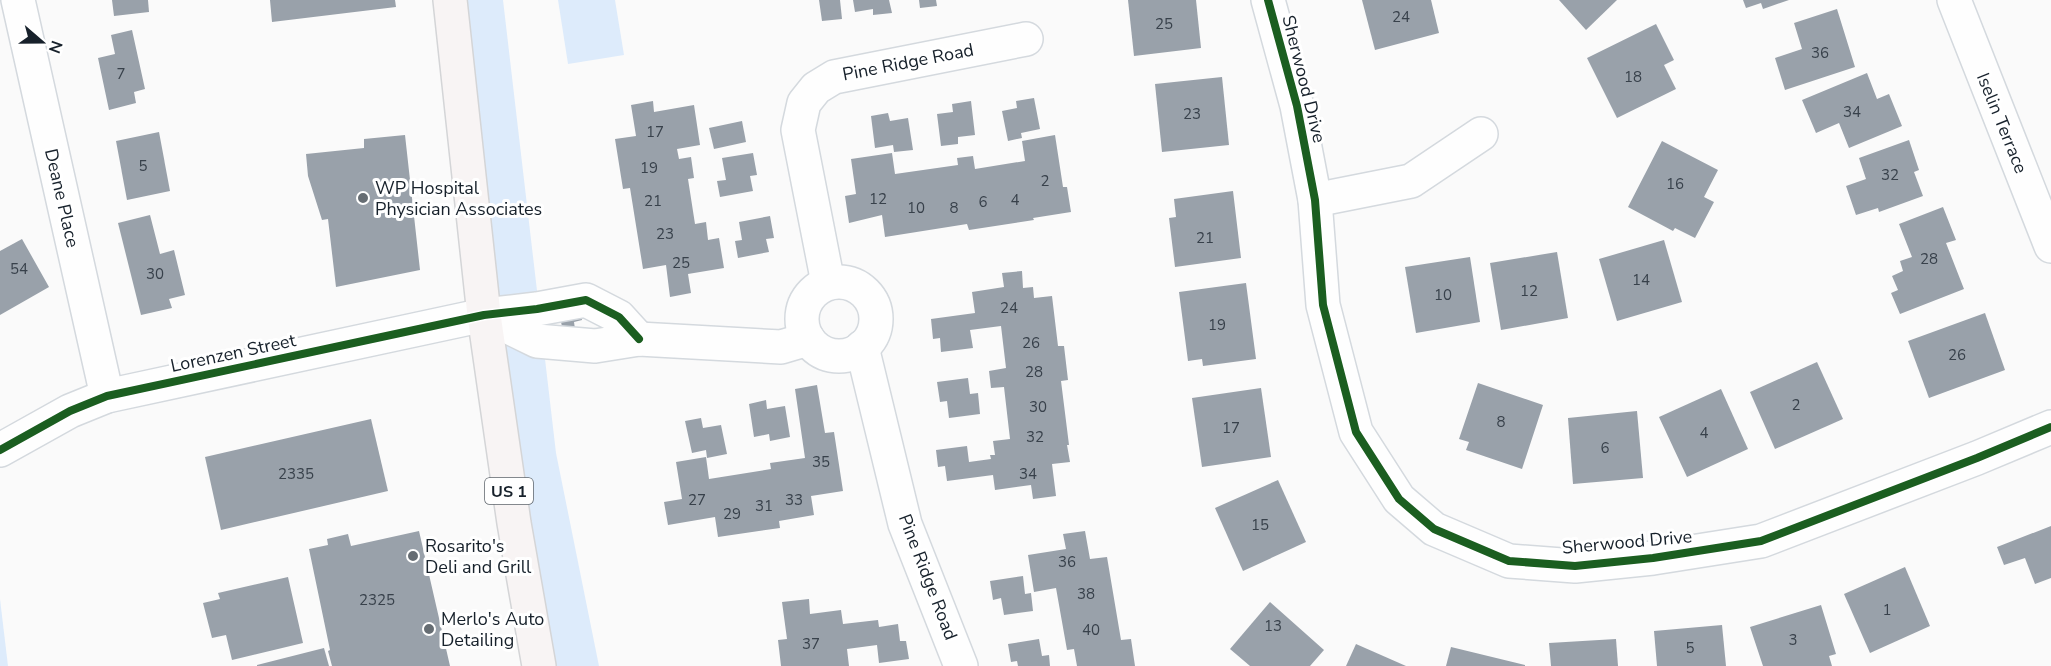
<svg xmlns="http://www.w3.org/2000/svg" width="2051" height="666" viewBox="0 0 2051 666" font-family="'Nunito Sans',sans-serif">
<rect width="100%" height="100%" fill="#fafafa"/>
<g fill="#ddebfb">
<polygon points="445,0 503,0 556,453 599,666 533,666"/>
<polygon points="558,0 615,0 624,55 568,64"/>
<polygon points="0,599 8,666 0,666"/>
</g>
<g fill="#99a1aa">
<polygon points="112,0 148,0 149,12 114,16"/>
<polygon points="270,0 395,0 396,7 272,22"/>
<polygon points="819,0 840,0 842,19 822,21"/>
<polygon points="853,0 889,0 892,13 873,15 873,9 855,12"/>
<polygon points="919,0 936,0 937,6 920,8"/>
<polygon points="1128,0 1196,0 1201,48 1134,56"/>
<polygon points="1362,0 1431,0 1439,33 1375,50"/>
<polygon points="1559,0 1617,0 1586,30"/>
<polygon points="1743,0 1789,0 1763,9 1761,3 1746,8"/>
<polygon points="1837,9 1855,67 1785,90 1775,58 1802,49 1794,23"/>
<polygon points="1656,24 1674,60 1664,65 1676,89 1617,118 1587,58"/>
<polygon points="132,30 145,89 134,92 136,103 109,110 98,58 115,54 111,35"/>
<polygon points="1867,73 1877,99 1889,94 1902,126 1849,148 1839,123 1816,133 1802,100"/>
<polygon points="1222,77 1229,145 1162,152 1155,84"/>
<polygon points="1034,98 1040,129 1021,133 1022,138 1008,141 1002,111 1017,108 1016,101"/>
<polygon points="653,101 654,112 694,105 700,145 677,149 679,159 691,157 694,178 688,179 695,224 706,222 708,240 719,238 724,268 688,274 691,293 670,297 666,265 643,269 630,188 623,189 615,139 636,136 631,105"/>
<polygon points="971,101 975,135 958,137 958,144 941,146 937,114 953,112 952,104"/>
<polygon points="888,113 890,121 908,118 913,150 894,152 893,145 875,148 871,116"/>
<polygon points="742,121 746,142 714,149 709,128"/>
<polygon points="159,132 170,191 127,200 116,141"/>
<polygon points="405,135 420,270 336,287 328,219 322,220 308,176 306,154 364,148 364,139"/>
<polygon points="1055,135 1063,187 1067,187 1071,212 1033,218 1034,220 969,230 967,224 885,237 882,215 849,223 845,196 856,194 851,159 892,153 895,174 958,165 957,158 973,156 975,169 1025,161 1022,141"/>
<polygon points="1909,140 1919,170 1914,172 1923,196 1879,212 1878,208 1856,215 1846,186 1866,179 1859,158"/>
<polygon points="1662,141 1718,170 1704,197 1714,202 1695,238 1675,228 1673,231 1628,207"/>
<polygon points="753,153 757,175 750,176 753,191 720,197 717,181 726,180 722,158"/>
<polygon points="1233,191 1241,258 1175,267 1169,218 1176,217 1174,199"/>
<polygon points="1943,207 1956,240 1946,243 1964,289 1900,314 1891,293 1898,290 1892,276 1903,271 1900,261 1912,257 1899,224"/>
<polygon points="150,215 160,254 174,250 185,295 169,299 172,308 141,315 118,223"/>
<polygon points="770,216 774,238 766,239 769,252 738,258 735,241 742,240 739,222"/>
<polygon points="22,239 49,287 0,315 0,251"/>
<polygon points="1664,240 1682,302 1617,321 1599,259"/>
<polygon points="1557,252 1568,318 1501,330 1490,263"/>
<polygon points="1470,257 1480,322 1416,333 1405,267"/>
<polygon points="1022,271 1023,288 1033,287 1034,298 1052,296 1058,346 1064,346 1068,380 1061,381 1069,445 1067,445 1070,462 1052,464 1056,496 1033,499 1031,485 995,490 993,475 947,481 945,466 938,467 936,450 967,446 969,462 991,459 990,455 995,455 993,441 1010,439 1004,387 991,388 989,371 1006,368 1001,326 970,330 973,348 941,352 940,338 933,339 931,319 975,313 972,292 1004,287 1002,273"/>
<polygon points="1246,283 1256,359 1203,366 1202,359 1188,361 1179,292"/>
<polygon points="581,313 582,320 574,322 575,329 563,331 561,322 566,321 565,316"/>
<polygon points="1985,313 2005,370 1929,398 1908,341"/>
<polygon points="1817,362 1843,419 1775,449 1750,392"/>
<polygon points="968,378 970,394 978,393 980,414 949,418 947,401 940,402 937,382"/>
<polygon points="1478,383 1543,405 1522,469 1466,450 1469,442 1459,439"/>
<polygon points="817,385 825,433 834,432 843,491 811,496 814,515 779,521 780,528 718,537 715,517 668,525 664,502 682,499 676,462 706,457 709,479 771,469 770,463 805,458 795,389"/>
<polygon points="1261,388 1271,457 1202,467 1192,398"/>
<polygon points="1721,389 1748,449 1687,477 1659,417"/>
<polygon points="766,400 767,409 785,406 790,437 770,441 769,434 754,437 749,404"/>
<polygon points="1637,411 1643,478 1573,484 1568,418"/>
<polygon points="701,418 703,428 721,425 727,454 707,458 706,450 692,453 685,421"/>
<polygon points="371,419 388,491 221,530 205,457"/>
<polygon points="1278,480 1306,542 1243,571 1215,508"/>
<polygon points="2051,526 2051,578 2035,584 2025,558 2004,565 1997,547"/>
<polygon points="419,531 450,666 332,666 328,651 330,650 309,549 328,545 327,539 348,534 351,546"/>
<polygon points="1085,531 1090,559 1107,557 1121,640 1131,639 1135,666 1077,666 1074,649 1067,650 1056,588 1034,592 1028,555 1066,549 1063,534"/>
<polygon points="1905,567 1930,626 1870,653 1844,594"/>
<polygon points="1023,576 1025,594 1031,593 1033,611 1004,615 1001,598 993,600 990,581"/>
<polygon points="288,577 303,643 232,660 226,635 212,638 203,603 220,599 218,593"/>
<polygon points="809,599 810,614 841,610 843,624 878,620 879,627 898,624 900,641 906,641 909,659 879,663 877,645 847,649 849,666 781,666 778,640 787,639 782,602"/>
<polygon points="1270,602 1324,650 1310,666 1250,666 1230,649"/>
<polygon points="1821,605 1836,654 1829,656 1832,666 1763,666 1750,627"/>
<polygon points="1722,625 1726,666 1657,666 1654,631"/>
<polygon points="1039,639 1042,656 1049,655 1050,666 1018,666 1017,661 1011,662 1008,644"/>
<polygon points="1616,639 1618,666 1551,666 1549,643"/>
<polygon points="1356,644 1406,666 1346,666"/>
<polygon points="1451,647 1525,665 1525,666 1446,666"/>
<polygon points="324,648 329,666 257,666 257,665"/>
</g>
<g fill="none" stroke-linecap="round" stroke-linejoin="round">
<g stroke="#d4d9de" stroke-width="36">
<g id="minor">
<polyline points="18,0 107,396"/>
<polyline points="1268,0 1297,106 1315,200 1323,305 1356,432 1399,499 1434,529 1509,561 1575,566 1653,558 1761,541 1977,458 2051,427"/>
<polyline points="1954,0 2051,246"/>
<polyline points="1315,200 1411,181 1481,134"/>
<circle cx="839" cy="319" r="37"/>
<polyline points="828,283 798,130 804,103 816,88 834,77 1026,39"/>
<polyline points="484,315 537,341 595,346 639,339 781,347 808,339"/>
<polyline points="862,347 905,524 961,666"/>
<polyline points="0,450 70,411 107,396 484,315 537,309 586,300 619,317 639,339"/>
</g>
</g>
<g stroke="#d4d5d7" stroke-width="36">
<polyline id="major" points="450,0 484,315 514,523 539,666"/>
</g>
<use href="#minor" stroke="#fefefe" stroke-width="33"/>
<use href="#major" stroke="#f8f4f4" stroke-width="33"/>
<g stroke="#fff" stroke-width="11">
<g id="cycleway">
<polyline points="1268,0 1297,106 1315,200 1323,305 1356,432 1399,499 1434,529 1509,561 1575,566 1653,558 1761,541 1977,458 2051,427"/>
<polyline points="0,450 70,411 107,396 484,315 537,309 586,300 619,317 639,339"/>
</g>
</g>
<use href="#cycleway" stroke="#1b5e20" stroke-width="8"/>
</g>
<g fill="#666d73" stroke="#fff" stroke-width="2">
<circle cx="363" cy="198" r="6"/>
<circle cx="413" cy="556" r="6"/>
<circle cx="429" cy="629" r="6"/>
</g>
<g text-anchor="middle" stroke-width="6" stroke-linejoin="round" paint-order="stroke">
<g font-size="15" fill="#38414b">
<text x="1401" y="22">24</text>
<text x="1164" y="29">25</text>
<text x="1820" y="58">36</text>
<text x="121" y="79">7</text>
<text x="1633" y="82">18</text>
<text x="1852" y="117">34</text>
<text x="1192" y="119">23</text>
<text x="655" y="137">17</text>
<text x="143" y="171">5</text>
<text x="649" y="173">19</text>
<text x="1890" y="180">32</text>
<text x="1045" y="186">2</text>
<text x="1675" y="189">16</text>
<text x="878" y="204">12</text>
<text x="1015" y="205">4</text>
<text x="653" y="206">21</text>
<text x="983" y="207">6</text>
<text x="916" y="213">10</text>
<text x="954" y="213">8</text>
<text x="665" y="239">23</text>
<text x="1205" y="243">21</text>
<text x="1929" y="264">28</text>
<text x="681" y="268">25</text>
<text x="19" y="274">54</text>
<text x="155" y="279">30</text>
<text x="1641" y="285">14</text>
<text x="1529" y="296">12</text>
<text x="1443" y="300">10</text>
<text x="1009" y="313">24</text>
<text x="1217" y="330">19</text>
<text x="1031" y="348">26</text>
<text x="1957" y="360">26</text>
<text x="1034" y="377">28</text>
<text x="1796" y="410">2</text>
<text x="1038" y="412">30</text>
<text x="1501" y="427">8</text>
<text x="1231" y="433">17</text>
<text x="1704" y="438">4</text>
<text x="1035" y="442">32</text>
<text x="1605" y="453">6</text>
<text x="821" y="467">35</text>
<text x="296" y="479">2335</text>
<text x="1028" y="479">34</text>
<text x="697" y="505">27</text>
<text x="794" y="505">33</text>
<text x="764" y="511">31</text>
<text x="732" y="519">29</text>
<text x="1260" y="530">15</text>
<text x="1067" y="567">36</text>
<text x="1086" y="599">38</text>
<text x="377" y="605">2325</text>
<text x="1887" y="615">1</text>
<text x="1273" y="631">13</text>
<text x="1091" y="635">40</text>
<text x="1793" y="645">3</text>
<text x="811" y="649">37</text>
<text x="1690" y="653">5</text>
</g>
<rect fill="#fff" stroke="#5d646b" stroke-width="1.5" x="485" y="478" width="48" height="26" rx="4.5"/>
<g font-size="16" font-weight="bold" fill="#17212b">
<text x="509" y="497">US 1</text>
</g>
<g font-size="18" fill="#17212b" stroke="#fff">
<text transform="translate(908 62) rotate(-11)" y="6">Pine Ridge Road</text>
<text transform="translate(1304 79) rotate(76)" y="6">Sherwood Drive</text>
<text transform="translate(2002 123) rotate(68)" y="6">Iselin Terrace</text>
<text transform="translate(62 198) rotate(77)" y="6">Deane Place</text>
<text transform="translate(233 353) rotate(-12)" y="6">Lorenzen Street</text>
<text transform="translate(1627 542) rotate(-5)" y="6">Sherwood Drive</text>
<text transform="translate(928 577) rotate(69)" y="6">Pine Ridge Road</text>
</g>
<g font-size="18" fill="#17212b" stroke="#fff" text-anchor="start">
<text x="375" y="194">WP Hospital<tspan x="375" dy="21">Physician Associates</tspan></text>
<text x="425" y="552">Rosarito's<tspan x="425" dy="21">Deli and Grill</tspan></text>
<text x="441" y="625">Merlo's Auto<tspan x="441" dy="21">Detailing</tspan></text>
</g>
</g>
<g transform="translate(42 42) rotate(110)" stroke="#ffffff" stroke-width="4.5" paint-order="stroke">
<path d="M0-4.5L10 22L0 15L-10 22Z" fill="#17212b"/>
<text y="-9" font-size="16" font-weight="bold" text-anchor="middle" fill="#17212b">N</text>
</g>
</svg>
